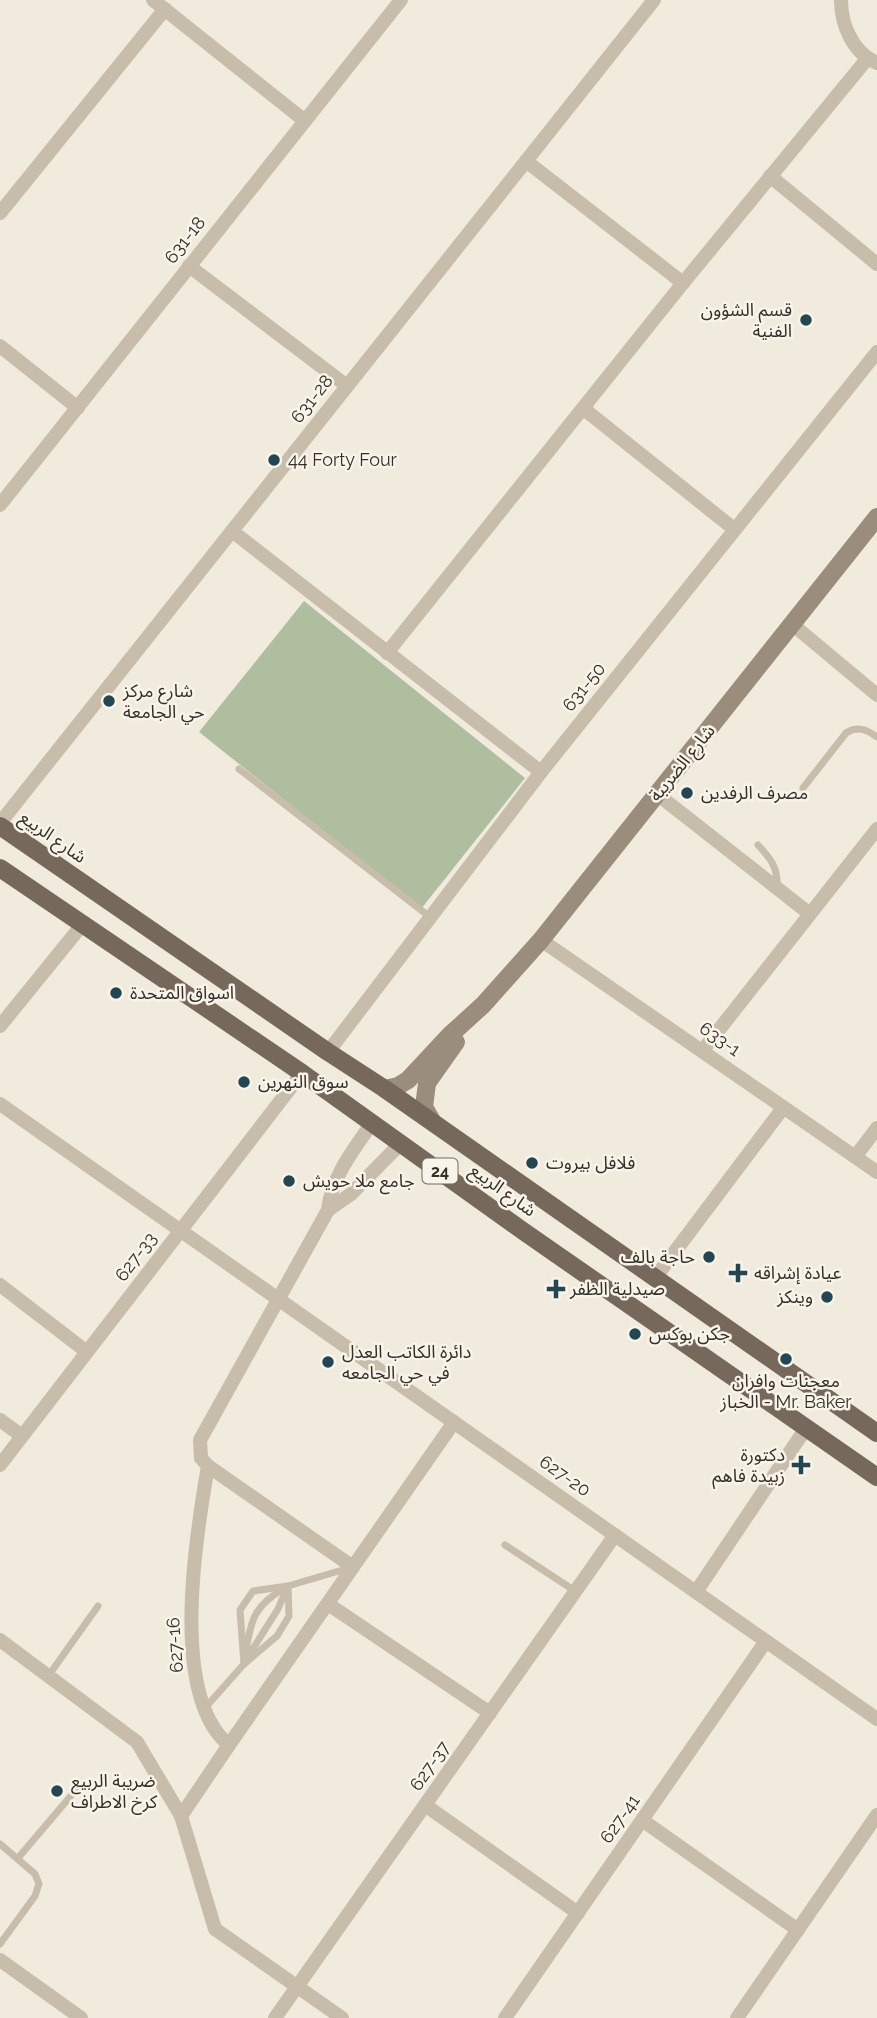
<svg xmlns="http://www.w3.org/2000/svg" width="877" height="2018" viewBox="0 0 877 2018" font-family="Raleway,'Noto Sans Arabic',sans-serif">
<rect width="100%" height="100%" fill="#f0ebdd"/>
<polygon fill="#aebe9f" points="304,601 525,778 421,909 199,732"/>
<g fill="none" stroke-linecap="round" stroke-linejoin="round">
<g stroke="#c7bdaa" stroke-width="7">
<polyline points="239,769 430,917"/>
<path d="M803,788L846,733C857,726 866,729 877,737"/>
<path d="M758,845C770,858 778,867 777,886"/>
<polyline points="505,1545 575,1591"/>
<path d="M246,1651C251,1618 255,1606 284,1588"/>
<polyline points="247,1658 278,1609 286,1590"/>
<polyline points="244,1664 240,1610 253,1591 288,1586 349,1568"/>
<polyline points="49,1675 98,1606"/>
<polyline points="205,1708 244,1664 277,1636 289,1616 288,1586"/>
<polyline points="0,1844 35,1874 39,1884 35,1896 0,1944"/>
<polyline points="18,1858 81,1784"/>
</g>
<g stroke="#c7bdaa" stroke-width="14">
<polyline points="153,0 305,121"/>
<path d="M841,0C841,25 853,53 877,63"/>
<polyline points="526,161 683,283"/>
<polyline points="770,176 877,264"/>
<polyline points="0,213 165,9"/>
<polyline points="189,266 347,386"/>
<polyline points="0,346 78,408"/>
<polyline points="584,409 734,529"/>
<polyline points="0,505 401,0"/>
<polyline points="232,531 541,772"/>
<polyline points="792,624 877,695"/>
<polyline points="387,653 683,283 867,59"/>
<polyline points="657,794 810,914"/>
<polyline points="0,823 654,0"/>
<polyline points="541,940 877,1172"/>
<polyline points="0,1026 82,925"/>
<polyline points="703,1050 877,829"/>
<polyline points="328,1052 541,772 877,352"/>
<polyline points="0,1104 877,1719"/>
<polyline points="855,1157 877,1128"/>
<polyline points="328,1210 351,1194 401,1143"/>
<polyline points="655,1278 783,1108"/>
<polyline points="0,1285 87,1352"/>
<polyline points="0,1420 22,1436"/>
<polyline points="0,1465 302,1073"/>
<polyline points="208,1466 353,1567"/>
<polyline points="696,1592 806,1428"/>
<polyline points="328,1604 490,1713"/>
<polyline points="0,1640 137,1742 181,1816"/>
<polyline points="229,1745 454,1422"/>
<polyline points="425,1805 578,1913"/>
<polyline points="642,1820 798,1930"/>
<polyline points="0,1960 81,2018"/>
<polyline points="275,2018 615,1535"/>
<path d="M342,2018L215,1929L181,1816L229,1745C169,1696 196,1535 208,1466L201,1458L200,1440L328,1210C331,1178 354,1149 372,1123"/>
<polyline points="505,2018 766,1641"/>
<polyline points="737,2018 877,1815"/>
</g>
<g stroke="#9a8d7c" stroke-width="18">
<polyline points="385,1089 398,1086 408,1080 450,1035 483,1005 541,940 877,517"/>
<polyline points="432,1121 424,1107 427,1083 456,1042"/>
</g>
<g stroke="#76695c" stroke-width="18">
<polyline points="0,826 328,1052 385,1089 877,1433"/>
<polyline points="0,868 302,1073 523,1231 877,1477"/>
</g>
</g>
<g fill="#224753" stroke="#f8f4e9" stroke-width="2.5">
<circle cx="806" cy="320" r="7"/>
<circle cx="274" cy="460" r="7"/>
<circle cx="109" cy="701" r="7"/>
<circle cx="687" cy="793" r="7"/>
<circle cx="116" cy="993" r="7"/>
<circle cx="244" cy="1082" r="7"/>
<circle cx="532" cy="1163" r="7"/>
<circle cx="289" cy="1181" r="7"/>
<circle cx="709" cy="1257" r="7"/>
<path d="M734.5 1262.5h7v7h7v7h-7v7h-7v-7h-7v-7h7z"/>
<path d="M552.5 1278.5h7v7h7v7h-7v7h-7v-7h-7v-7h7z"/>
<circle cx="827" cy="1297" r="7"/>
<circle cx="635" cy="1334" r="7"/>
<circle cx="786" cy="1359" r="7"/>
<circle cx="328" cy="1362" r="7"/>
<path d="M797.5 1454.5h7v7h7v7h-7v7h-7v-7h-7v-7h7z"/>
<circle cx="57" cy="1791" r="7"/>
</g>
<g text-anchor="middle" stroke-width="5" stroke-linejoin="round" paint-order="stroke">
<rect fill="#f8f4e9" stroke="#706a63" stroke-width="2" x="422.5" y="1158.5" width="35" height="25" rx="5"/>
<g font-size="16" font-weight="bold" fill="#352f29">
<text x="440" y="1177">24</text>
</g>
<g font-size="18" fill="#352f29" stroke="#f8f4e9">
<text transform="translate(185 240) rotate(-52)" y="6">631-18</text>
<text transform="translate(312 399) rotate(-52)" y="6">631-28</text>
<text transform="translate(584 687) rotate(-51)" y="6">631-50</text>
<text transform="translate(682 763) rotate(-51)" y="6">شارع الضريبة</text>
<text transform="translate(53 837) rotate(35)" y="6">شارع الربيع</text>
<text transform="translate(720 1039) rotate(35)" y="6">633-1</text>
<text transform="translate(503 1190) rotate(36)" y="6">شارع الربيع</text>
<text transform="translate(136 1257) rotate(-53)" y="6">627-33</text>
<text transform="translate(565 1476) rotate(35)" y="6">627-20</text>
<text transform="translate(175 1645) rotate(-94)" y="6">627-16</text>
<text transform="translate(430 1766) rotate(-55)" y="6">627-37</text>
<text transform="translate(620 1819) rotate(-55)" y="6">627-41</text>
</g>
<g font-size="18" fill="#352f29" stroke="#f8f4e9" text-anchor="start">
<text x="792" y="316" text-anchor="end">قسم الشؤون<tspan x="792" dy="21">الفنية</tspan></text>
<text x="288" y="466">44 Forty Four</text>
<text x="123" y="697">شارع مركز<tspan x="123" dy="21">حي الجامعة</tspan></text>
<text x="701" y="799">مصرف الرفدين</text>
<text x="130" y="999">اسواق المتحدة</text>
<text x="258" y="1088">سوق النهرين</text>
<text x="546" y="1169">فلافل بيروت</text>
<text x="303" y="1187">جامع ملا حويش</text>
<text x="695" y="1263" text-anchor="end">حاجة بالف</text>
<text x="754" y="1279">عيادة إشراقه</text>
<text x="570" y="1295">صيدلية الظفر</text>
<text x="813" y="1303" text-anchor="end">وينكز</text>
<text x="649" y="1340">جكن بوكس</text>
<text x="342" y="1358">دائرة الكاتب العدل<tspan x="342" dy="21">في حي الجامعه</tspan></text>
<text x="786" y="1387" text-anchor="middle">معجنات وافران<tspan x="786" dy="21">الخباز - Mr. Baker</tspan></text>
<text x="785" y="1461" text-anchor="end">دكتورة<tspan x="785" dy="21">زبيدة فاهم</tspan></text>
<text x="71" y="1787">ضريبة الربيع<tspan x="71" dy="21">كرخ الاطراف</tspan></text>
</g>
</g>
</svg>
